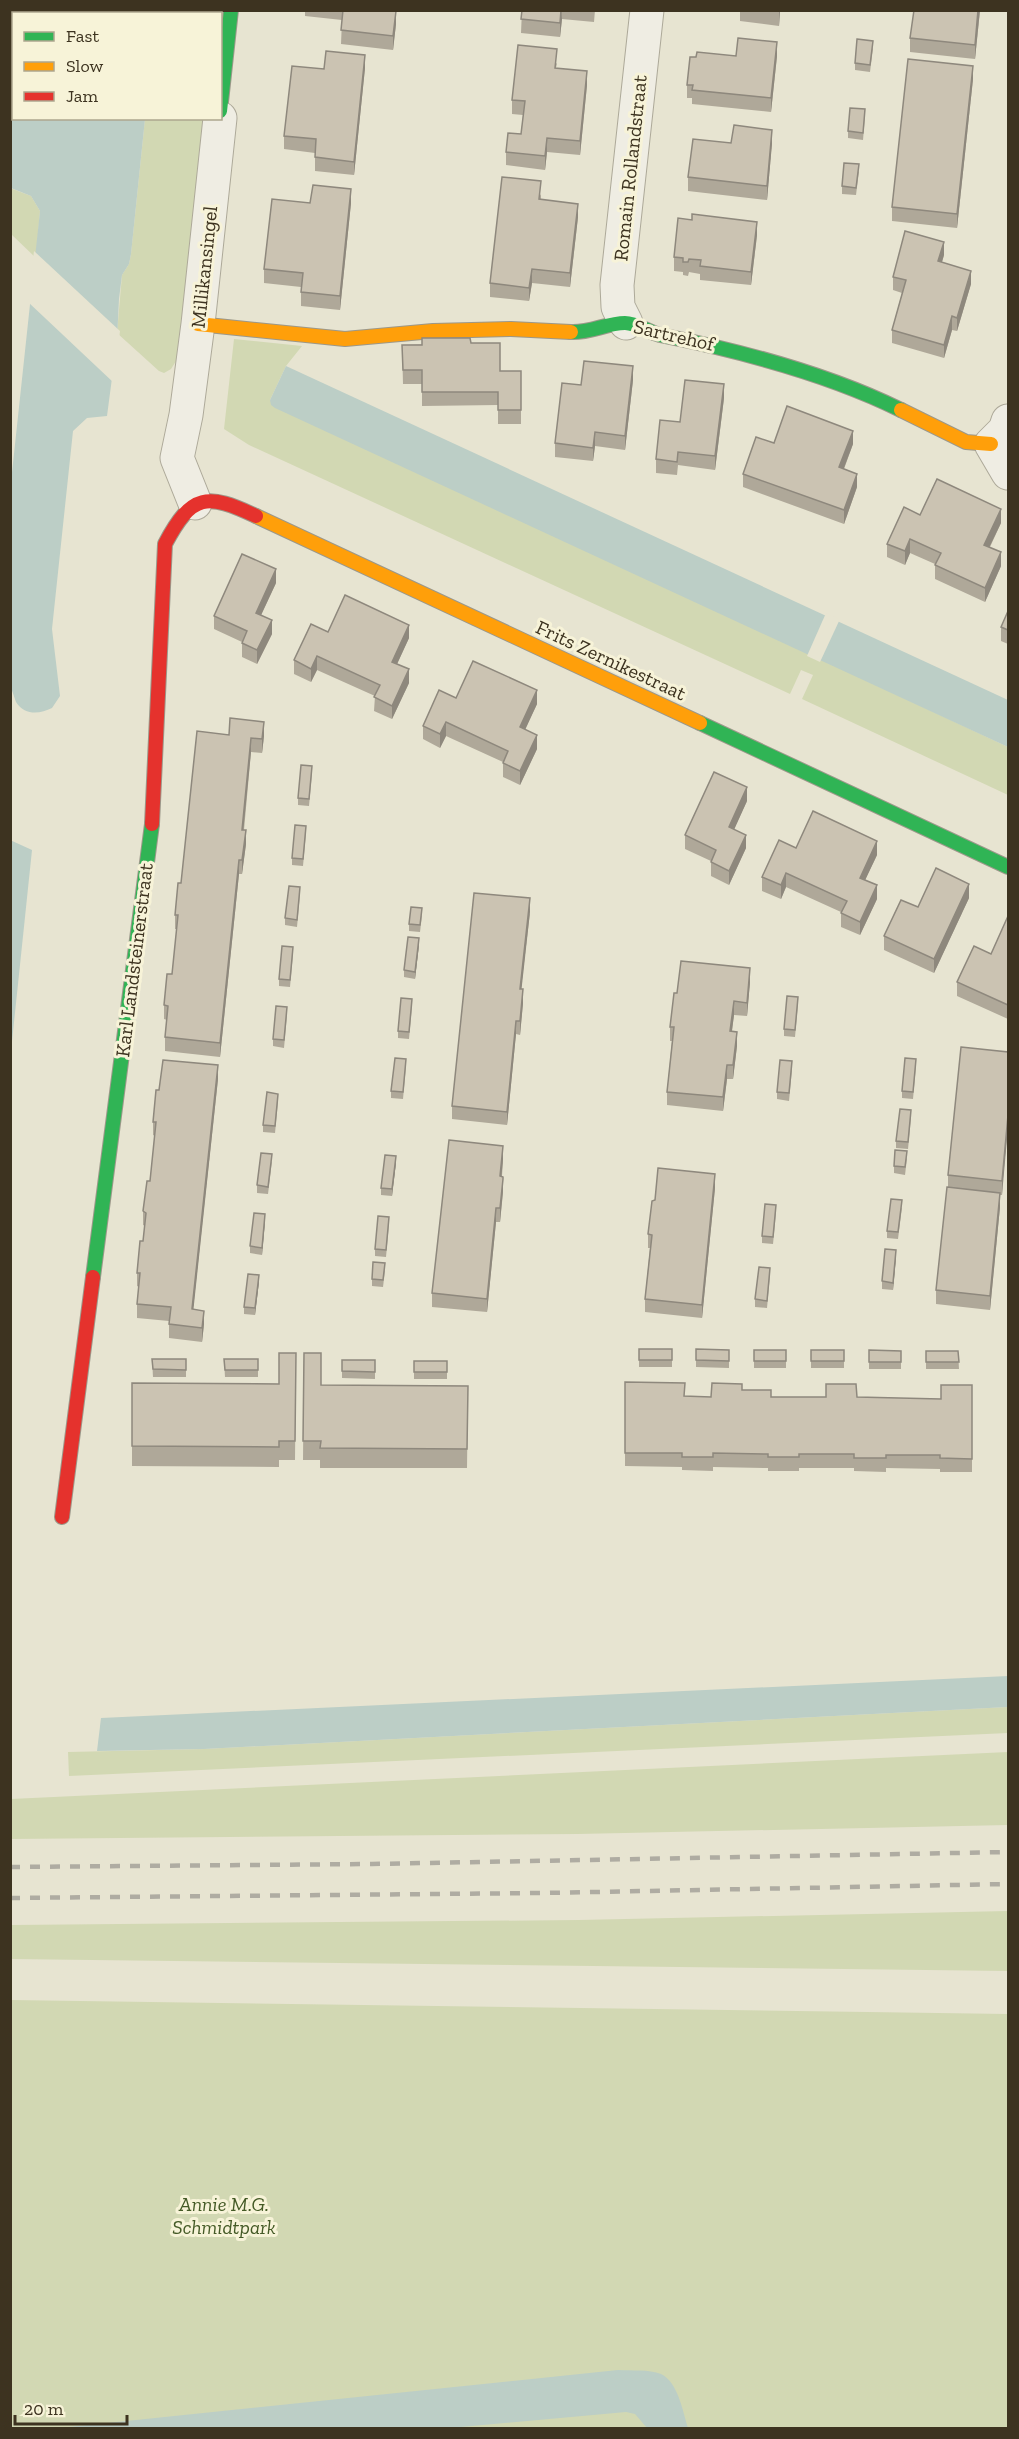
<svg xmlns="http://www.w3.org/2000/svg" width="1019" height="2439" viewBox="0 0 1019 2439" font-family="'Zilla Slab',serif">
<rect width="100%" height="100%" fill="#e7e4d1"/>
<g fill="#d2d8b3">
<polygon points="11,11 61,11 59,13 14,14 14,88 11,91"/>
<polygon points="145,119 206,119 178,358 171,369 164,373 159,371 117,333 122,275 129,264 131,254"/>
<polygon points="10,188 31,196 40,211 36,258 11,234"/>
<polygon points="234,339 302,346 286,366 270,400 1008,747 1008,795 802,699 813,675 801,670 790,694 249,445 224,429"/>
<polygon points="1008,1707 1008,1733 69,1776 68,1752 204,1749"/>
<polygon points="1008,1752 1008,1825 578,1834 11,1839 11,1799"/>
<polygon points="1008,1911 1008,1971 10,1959 11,1925 579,1920"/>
<polygon points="10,2000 1008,2014 1008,2428 11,2428"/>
</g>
<g fill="#bccec6">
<path d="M13,88L14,118L145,119L131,254L129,264L122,275L119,299L117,340L107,416L87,418L73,431L52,629L60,696L52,708C40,714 25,716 16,702C14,697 13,692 11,689L10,491L40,211L31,196L11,188L10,91Z"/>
<polygon points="286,366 1008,700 1008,747 275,408 271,405 270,400"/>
<polygon points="10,840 32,850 11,1051 10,1051"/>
<polygon points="1008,1676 1008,1707 204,1749 97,1751 101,1718"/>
<path d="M618,2370C631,2371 649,2369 661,2374C678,2382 683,2412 688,2428H647L635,2414L626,2412L450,2428H59Z"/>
</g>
<g fill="#e7e4d1">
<polygon points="34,251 120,331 114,383 28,302"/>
<polygon points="826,613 840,619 820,662 807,656"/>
</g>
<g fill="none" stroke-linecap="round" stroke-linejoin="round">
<g stroke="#ada999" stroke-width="35">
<g id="street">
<polyline points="626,323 618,307 617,285 647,10"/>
<polyline points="1008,421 1005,430 991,444 1008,473"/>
<polyline points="195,503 177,458 186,415 198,324 220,118"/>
</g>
</g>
<g stroke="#9c988a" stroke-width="16">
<g id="fast">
<polyline points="220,111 231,10"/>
<path d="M571,332C590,333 607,323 625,323C636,323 649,332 660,335C741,351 826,373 901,410"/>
<polyline points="700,723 1008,867"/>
<polyline points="93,1277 152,824"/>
</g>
</g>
<g stroke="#9c988a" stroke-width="16">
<g id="slow">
<polyline points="198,324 345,339 433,331 511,329 571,332"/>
<polyline points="901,410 966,442 991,444"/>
<polyline points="256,516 700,723"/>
</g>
</g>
<g stroke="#9c988a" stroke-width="16">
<g id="jam">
<path d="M152,824L165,544C192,493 207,493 256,516"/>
<polyline points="62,1517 93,1277"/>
</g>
</g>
<use href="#street" stroke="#efede3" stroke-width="33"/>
<use href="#fast" stroke="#30b455" stroke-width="14"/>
<use href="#slow" stroke="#ff9f0a" stroke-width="14"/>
<use href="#jam" stroke="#e5322d" stroke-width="14"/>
<g stroke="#afaca2" stroke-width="4.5" stroke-dasharray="10 10" stroke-linecap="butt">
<polyline points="10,1867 372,1864 1008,1852"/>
<polyline points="10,1898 542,1893 1008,1884"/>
</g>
</g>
<g fill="#afa899">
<polygon points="305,10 396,11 396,24 393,50 341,44 342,20 305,16"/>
<polygon points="522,10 595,10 594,22 562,19 560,37 521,33"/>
<polygon points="740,10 780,10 779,26 740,21"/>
<polygon points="980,10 975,59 910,52 910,38"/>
<polygon points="873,48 870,72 855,70 855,63"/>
<polygon points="777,56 771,112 692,104 692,98 687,98 687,85"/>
<polygon points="557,63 556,68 587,85 580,155 547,152 545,170 506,165 506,152 521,134 523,115 512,114 512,100"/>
<polygon points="365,68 354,175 315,171 315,153 284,149 284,136 324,69"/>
<polygon points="973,79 957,228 892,221 892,207"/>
<polygon points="865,116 863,140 848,138 848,131"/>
<polygon points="772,143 767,200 688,191 688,177"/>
<polygon points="859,171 856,195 842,194 842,186"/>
<polygon points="541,194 541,199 578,217 570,287 532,283 529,301 490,297 490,283"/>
<polygon points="310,203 351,203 340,310 301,306 301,287 264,283 264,269"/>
<polygon points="757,235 751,285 700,280 700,274 689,272 688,276 683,275 683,272 674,271 674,257"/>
<polygon points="944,255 942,262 971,284 957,331 952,330 944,358 892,343 892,330 902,293 893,290 893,277"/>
<polygon points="471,343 500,371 521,371 521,424 498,424 498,405 422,406 422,384 403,384 402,345"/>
<polygon points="633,380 625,450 595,446 593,461 555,457 555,443 581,385"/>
<polygon points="724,398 715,470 678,465 677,475 656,473 656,459 680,422"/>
<polygon points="774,443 853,444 844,469 857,487 844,524 743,487 743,474"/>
<polygon points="920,515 1001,523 990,547 1001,566 985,602 935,579 935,564 910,553 905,565 887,557 887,544"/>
<polygon points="276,583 261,615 272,634 257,664 242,657 242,642 214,629 214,616"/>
<polygon points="1008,611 1008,644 1001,641 1001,627"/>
<polygon points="328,632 409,638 397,664 409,683 392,719 374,711 375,696 317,670 311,682 294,674 294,660"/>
<polygon points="456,698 537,704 525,729 537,749 520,785 503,777 503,762 446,736 440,748 423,739 423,726"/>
<polygon points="229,735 264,736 262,753 251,752 244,830 246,844 242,874 239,874 220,1057 165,1051 165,1037 167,1020 164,1019 164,1005 172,974 177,929 175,929 175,915 181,883"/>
<polygon points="312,773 309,806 298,805 298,798"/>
<polygon points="747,801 734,829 746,848 729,885 711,876 711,861 685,849 685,835"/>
<polygon points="306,833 303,866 292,865 292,858"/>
<polygon points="796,848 877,855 865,880 877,899 860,935 841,927 841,912 786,887 781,899 762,891 762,877"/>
<polygon points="300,894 297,927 285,925 285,918"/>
<polygon points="969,898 934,973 884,950 884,936 918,907"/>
<polygon points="530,912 521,989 523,1003 520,1035 516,1034 507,1125 452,1119 452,1106"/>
<polygon points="422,915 420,932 409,931 409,924"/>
<polygon points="1008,916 1008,1019 957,996 957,982 991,954"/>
<polygon points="419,945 415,979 404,977 404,970"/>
<polygon points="293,954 290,987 279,986 279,979"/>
<polygon points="750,982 747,1016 734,1015 732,1031 737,1046 733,1079 727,1079 723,1111 667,1105 667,1092 672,1041 670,1041 670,1027"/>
<polygon points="798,1004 795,1037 784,1036 784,1029"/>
<polygon points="412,1006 409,1039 398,1038 398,1031"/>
<polygon points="287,1015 284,1048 273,1046 273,1039"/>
<polygon points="1008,1052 1002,1195 1000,1195 1000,1207 990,1310 936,1304 936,1290 948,1188 948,1175"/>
<polygon points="406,1066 403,1099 391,1098 391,1091"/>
<polygon points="916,1066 913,1099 902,1098 902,1091"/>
<polygon points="792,1069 789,1101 777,1099 777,1092"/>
<polygon points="218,1079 193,1309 204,1324 202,1342 169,1338 169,1321 137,1318 137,1304 139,1287 137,1286 137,1273 143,1241 145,1226 143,1225 143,1211 150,1181 155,1136 153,1135 153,1122 159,1090"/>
<polygon points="278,1101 275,1133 263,1132 263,1125"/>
<polygon points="911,1117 908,1149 896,1148 896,1141"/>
<polygon points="907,1158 905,1175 894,1173 894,1166"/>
<polygon points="503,1160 502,1176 503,1193 500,1222 496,1222 487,1312 432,1307 432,1293"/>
<polygon points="272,1161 268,1194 257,1193 257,1185"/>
<polygon points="396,1163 392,1196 381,1195 381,1188"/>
<polygon points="715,1188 702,1318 645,1312 645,1299 650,1248 648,1248 648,1234"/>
<polygon points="902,1207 898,1239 887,1238 887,1231"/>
<polygon points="776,1212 773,1244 762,1243 762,1236"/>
<polygon points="265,1221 262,1255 250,1253 250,1246"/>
<polygon points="389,1224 386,1257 375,1256 375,1249"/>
<polygon points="896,1257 893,1290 882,1289 882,1281"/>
<polygon points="385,1270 383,1287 372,1286 372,1279"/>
<polygon points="770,1275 767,1308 755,1307 755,1299"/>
<polygon points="259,1282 255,1315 244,1314 244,1307"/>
<rect x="639" y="1349" width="33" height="18"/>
<polygon points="696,1349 729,1350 729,1368 696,1367"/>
<rect x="754" y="1350" width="32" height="18"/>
<rect x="811" y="1350" width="33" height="18"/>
<polygon points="869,1350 901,1351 901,1369 869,1369"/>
<polygon points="926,1351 958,1351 959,1369 926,1369"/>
<polygon points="296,1353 295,1460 279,1460 279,1467 132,1466 132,1383 279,1384"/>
<polygon points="304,1353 321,1385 468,1386 467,1468 320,1468 320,1460 303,1460"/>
<polygon points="152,1359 186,1359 186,1377 153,1377"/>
<polygon points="224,1359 258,1359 258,1377 225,1377"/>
<polygon points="342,1360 375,1360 375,1379 342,1378"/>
<rect x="414" y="1361" width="33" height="18"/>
<polygon points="625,1382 685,1396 711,1397 742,1390 771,1397 941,1399 972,1385 972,1472 940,1472 940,1469 886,1468 886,1472 854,1471 854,1468 799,1468 799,1471 768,1471 768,1468 713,1467 713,1471 682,1470 682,1467 625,1466"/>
</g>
<g fill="#8e887d">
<polygon points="561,10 562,19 560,37 560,23"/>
<polygon points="779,10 780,10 779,26"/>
<polygon points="978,10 980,10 975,59 975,45"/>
<polygon points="396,11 396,24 393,50 393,36"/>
<polygon points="777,42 777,56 771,112 771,98"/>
<polygon points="365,55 365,68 354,175 354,162"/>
<polygon points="973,66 973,79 957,228 957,214"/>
<polygon points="587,71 587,85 580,155 580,141"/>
<polygon points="772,130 772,143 767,200 767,186"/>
<polygon points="547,138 547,152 545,170 545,156"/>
<polygon points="351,189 351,203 340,310 340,296"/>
<polygon points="578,204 578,217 570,287 570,273"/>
<polygon points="757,222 757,235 751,285 751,272"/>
<polygon points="944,242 944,255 938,275 938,261"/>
<polygon points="532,269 532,283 529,301 529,288"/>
<polygon points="971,271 971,284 957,331 957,318"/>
<polygon points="952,316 952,330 944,358 944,345"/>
<polygon points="633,366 633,380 625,450 625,436"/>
<polygon points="724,384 724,398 715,470 715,456"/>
<polygon points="853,431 853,444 839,481 839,467"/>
<polygon points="595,432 595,446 593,461 593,448"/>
<polygon points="857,474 857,487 844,524 844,510"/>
<polygon points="1001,509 1001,523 984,558 984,545"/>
<polygon points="910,539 910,553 905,565 905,551"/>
<polygon points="1001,552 1001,566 985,602 985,588"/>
<polygon points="276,569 276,583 256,626 256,613"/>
<polygon points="272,620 272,634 257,664 257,650"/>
<polygon points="409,625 409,638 392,675 392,662"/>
<polygon points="317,656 317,670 311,682 311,669"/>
<polygon points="409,669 409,683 392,719 392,706"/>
<polygon points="537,690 537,704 520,741 520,727"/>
<polygon points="264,722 264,736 262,753 262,739"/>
<polygon points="446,722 446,736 440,748 440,734"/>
<polygon points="537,735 537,749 520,785 520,771"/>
<polygon points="251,738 251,752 242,843 242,830"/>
<polygon points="747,787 747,801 729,841 729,827"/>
<polygon points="246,830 246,844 242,874 242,860"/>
<polygon points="746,835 746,848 729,885 729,871"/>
<polygon points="877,841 877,855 860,891 860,878"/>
<polygon points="239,860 239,874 220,1057 220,1043"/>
<polygon points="786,873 786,887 781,899 781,885"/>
<polygon points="969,884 969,898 934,973 934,959"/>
<polygon points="877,885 877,899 860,935 860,922"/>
<polygon points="530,898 530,912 520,1003 520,989"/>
<polygon points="419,938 419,945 415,979 415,972"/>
<polygon points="750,968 750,982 747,1016 747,1003"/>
<polygon points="523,989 523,1003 520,1035 520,1021"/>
<polygon points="734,1001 734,1015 730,1045 730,1031"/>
<polygon points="516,1021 516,1034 507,1125 507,1112"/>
<polygon points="737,1032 737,1046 733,1079 733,1065"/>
<polygon points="218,1065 218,1079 192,1323 192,1309"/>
<polygon points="727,1065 727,1079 723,1111 723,1097"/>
<polygon points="1008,1115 1008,1128 1002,1195 1002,1181"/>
<polygon points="503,1146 503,1160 500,1190 500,1176"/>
<polygon points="396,1156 396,1163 392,1196 392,1189"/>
<polygon points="715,1174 715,1188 702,1318 702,1305"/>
<polygon points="503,1177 503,1190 500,1222 500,1208"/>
<polygon points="1000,1193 1000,1207 990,1310 990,1296"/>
<polygon points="496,1208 496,1222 487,1312 487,1299"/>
<polygon points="265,1214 265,1221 262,1255 262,1248"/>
<polygon points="896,1250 896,1257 893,1290 893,1283"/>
<polygon points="259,1275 259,1282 255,1315 255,1308"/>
<polygon points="204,1311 204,1324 202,1342 202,1328"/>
</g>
<g fill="#cbc3b2" stroke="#8e887d" stroke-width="1.5">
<polygon points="343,10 396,11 393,36 341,30"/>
<polygon points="522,10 561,10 560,23 521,19"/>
<polygon points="914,10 978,10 975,45 910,38"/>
<polygon points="738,38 777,42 771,98 692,90 693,85 687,85 690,57 696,57 697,52 736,56"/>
<polygon points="857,39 873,41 870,65 855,63"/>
<polygon points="518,45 557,49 555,68 587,71 580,141 547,138 545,156 506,152 508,133 521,134 525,101 512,100"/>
<polygon points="326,51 365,55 354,162 315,157 316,139 284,136 292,66 324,69"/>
<polygon points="908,59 973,66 957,214 892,207"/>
<polygon points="850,108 865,109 863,133 848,131"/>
<polygon points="734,125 772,130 767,186 688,177 693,139 731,143"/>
<polygon points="844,163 859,164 856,188 842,186"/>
<polygon points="502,177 541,181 539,199 578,204 570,273 532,269 529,288 490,283"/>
<polygon points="313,185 351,189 340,296 301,292 303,273 264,269 272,199 310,203"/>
<polygon points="692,214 757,222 751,272 700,266 701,260 689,259 688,262 683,262 683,258 674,257 678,218 692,220"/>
<polygon points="905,231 944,242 938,261 971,271 957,318 952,316 944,345 892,330 906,280 893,277"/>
<polygon points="422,338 470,338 471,343 500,343 500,371 521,371 521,410 498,410 498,392 422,392 422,370 403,370 402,345 422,345"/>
<polygon points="584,361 633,366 625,436 595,432 593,448 555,443 562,383 581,385"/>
<polygon points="685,380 724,384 715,456 678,452 677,462 656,459 660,420 680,422"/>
<polygon points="787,406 853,431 839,467 857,474 844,510 743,474 756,437 774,443"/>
<polygon points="937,479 1001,509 984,545 1001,552 985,588 935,565 941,553 910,539 905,551 887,544 904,507 920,515"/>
<polygon points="242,554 276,569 256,613 272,620 257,650 242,643 247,631 214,616"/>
<polygon points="345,595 409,625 392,662 409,669 392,706 374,697 380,685 317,656 311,669 294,660 311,624 328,632"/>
<polygon points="1008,611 1008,630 1001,627"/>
<polygon points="473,661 537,690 520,727 537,735 520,771 503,763 508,751 446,722 440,734 423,726 439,690 456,698"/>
<polygon points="230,718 264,722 262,739 251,738 242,830 246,830 242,860 239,860 220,1043 165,1037 168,1006 164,1005 167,974 172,974 178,915 175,915 178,883 181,883 197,731 229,735"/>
<polygon points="301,765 312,766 309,799 298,798"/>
<polygon points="714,772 747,787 729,827 746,835 729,871 711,862 716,850 685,835"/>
<polygon points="813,811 877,841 860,878 877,885 860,922 841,913 847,901 786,873 781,885 762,877 779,840 796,848"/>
<polygon points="295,825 306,826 303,859 292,858"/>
<polygon points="936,868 969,884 934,959 884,936 901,900 918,907"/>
<polygon points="289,886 300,887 297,920 285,918"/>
<polygon points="474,893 530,898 520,989 523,989 520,1021 516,1021 507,1112 452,1106"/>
<polygon points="411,907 422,908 420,925 409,924"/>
<polygon points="1008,916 1008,1005 957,982 974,946 991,954"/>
<polygon points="408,937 419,938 415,972 404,970"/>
<polygon points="282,946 293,947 290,980 279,979"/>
<polygon points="681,961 750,968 747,1003 734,1001 730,1031 737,1032 733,1065 727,1065 723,1097 667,1092 674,1027 670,1027 674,993 677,993"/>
<polygon points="787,996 798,997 795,1030 784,1029"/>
<polygon points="401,998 412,999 409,1032 398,1031"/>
<polygon points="276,1006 287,1007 284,1040 273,1039"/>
<polygon points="961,1047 1008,1052 1008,1115 1002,1181 948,1175"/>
<polygon points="395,1058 406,1059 403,1092 391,1091"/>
<polygon points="905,1058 916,1059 913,1092 902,1091"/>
<polygon points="163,1060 218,1065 192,1309 204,1311 202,1328 169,1324 171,1307 137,1304 140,1273 137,1273 140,1241 143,1241 146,1213 143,1211 147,1181 150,1181 156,1122 153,1122 156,1090 159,1090"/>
<polygon points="780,1060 792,1061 789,1093 777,1092"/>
<polygon points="267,1092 278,1094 275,1126 263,1125"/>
<polygon points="900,1109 911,1110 908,1142 896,1141"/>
<polygon points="449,1140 503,1146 500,1176 503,1177 503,1179 500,1208 496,1208 487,1299 432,1293"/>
<polygon points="895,1150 907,1151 905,1167 894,1166"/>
<polygon points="261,1153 272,1154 268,1187 257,1185"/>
<polygon points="385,1155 396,1156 392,1189 381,1188"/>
<polygon points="658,1168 715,1174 702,1305 645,1299 652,1235 648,1234 652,1201 655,1200"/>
<polygon points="947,1187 1000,1193 990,1296 936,1290"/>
<polygon points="891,1199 902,1200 898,1232 887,1231"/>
<polygon points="765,1204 776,1205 773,1237 762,1236"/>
<polygon points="254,1213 265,1214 262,1248 250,1246"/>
<polygon points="378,1216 389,1217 386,1250 375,1249"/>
<polygon points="885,1249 896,1250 893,1283 882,1281"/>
<polygon points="373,1262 385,1263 383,1280 372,1279"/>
<polygon points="759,1267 770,1268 767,1301 755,1299"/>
<polygon points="248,1274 259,1275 255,1308 244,1307"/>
<rect x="639" y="1349" width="33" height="11"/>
<polygon points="696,1349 729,1350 729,1361 696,1360"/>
<rect x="754" y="1350" width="32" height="11"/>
<rect x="811" y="1350" width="33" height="11"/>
<polygon points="869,1350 901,1351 901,1362 869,1362"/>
<polygon points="926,1351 958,1351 959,1362 926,1362"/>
<polygon points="279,1353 296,1353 295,1441 279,1441 279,1447 132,1446 132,1383 279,1384"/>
<polygon points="304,1353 321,1353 321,1385 468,1386 467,1449 320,1448 321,1441 303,1441"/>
<polygon points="152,1359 186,1359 186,1370 153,1369"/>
<polygon points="224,1359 258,1359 258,1370 225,1370"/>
<polygon points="342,1360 375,1360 375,1372 342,1371"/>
<rect x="414" y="1361" width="33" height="11"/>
<polygon points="625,1382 685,1383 684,1396 711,1397 712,1383 742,1384 742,1390 771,1390 771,1397 826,1397 826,1384 856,1384 857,1397 941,1399 941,1385 972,1385 972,1459 940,1458 940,1455 886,1455 886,1458 854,1458 854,1454 799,1454 799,1457 768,1457 768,1454 713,1453 713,1457 682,1457 682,1453 625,1453"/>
</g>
<g text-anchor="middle" stroke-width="6" stroke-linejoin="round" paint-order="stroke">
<g font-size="20" fill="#3d3320" stroke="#f7f3d8">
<text transform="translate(630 168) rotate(-84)" y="7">Romain Rollandstraat</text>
<text transform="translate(204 267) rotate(-84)" y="7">Millikansingel</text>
<text transform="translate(674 335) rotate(13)" y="7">Sartrehof</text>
<text transform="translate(611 660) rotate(25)" y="7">Frits Zernikestraat</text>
<text transform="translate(134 960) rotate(-83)" y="7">Karl Landsteinerstraat</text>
</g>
<g font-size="20" font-style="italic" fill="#445a26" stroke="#f7f3d8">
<text x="224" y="2211">Annie M.G.<tspan x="224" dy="23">Schmidtpark</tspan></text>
</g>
</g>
<rect width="1019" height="2439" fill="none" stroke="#3d3320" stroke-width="24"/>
<rect x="12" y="12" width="210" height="108" fill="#f7f3d8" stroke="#ada68e" stroke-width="1.5"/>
<rect x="24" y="32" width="30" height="9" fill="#30b455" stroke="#ada68e" stroke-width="1.5"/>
<text x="66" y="42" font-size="18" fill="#3d3320">Fast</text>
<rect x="24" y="62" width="30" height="9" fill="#ff9f0a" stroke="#ada68e" stroke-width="1.5"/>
<text x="66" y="72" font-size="18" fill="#3d3320">Slow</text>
<rect x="24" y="92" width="30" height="9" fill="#e5322d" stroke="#ada68e" stroke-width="1.5"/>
<text x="66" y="102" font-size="18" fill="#3d3320">Jam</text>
<path d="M15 2415v9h112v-9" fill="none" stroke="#3d3320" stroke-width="3"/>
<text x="24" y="2415" font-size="18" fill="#3d3320" stroke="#f7f3d8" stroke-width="4.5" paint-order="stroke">20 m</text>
</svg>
